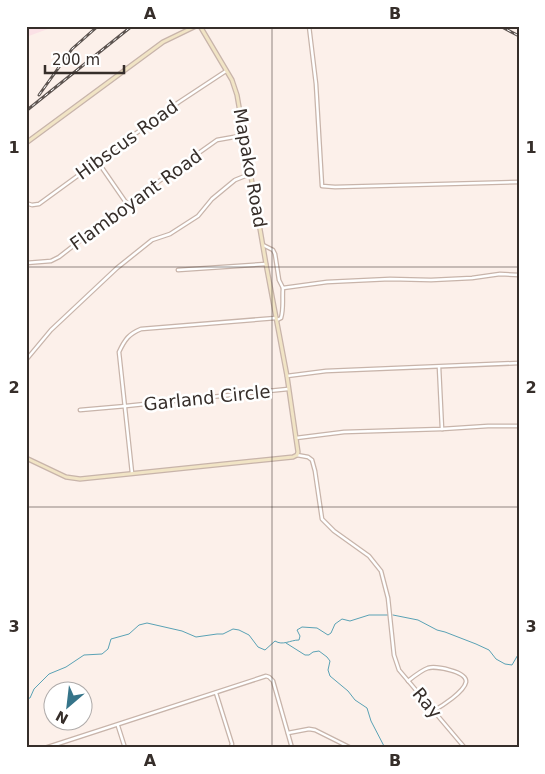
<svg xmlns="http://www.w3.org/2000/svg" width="545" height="774" viewBox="0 0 545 774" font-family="'DejaVu Sans',sans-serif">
<rect width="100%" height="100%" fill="#fcf0ea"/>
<polygon fill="#fbe1e6" points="26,26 56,26 26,37"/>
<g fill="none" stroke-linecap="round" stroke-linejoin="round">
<g stroke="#5aa2b5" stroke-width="1">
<polyline points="393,615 418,620 437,630 445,632 476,644 489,650 496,659 505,664 512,665 519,653"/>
<polyline points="286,643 305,655 309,655 313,652 319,651 327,657 330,661 328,670 330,676 348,691 355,700 367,708 371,721 385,748"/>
<path d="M26,699L30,698L34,689L49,674L66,667L84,655L102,654L108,649L111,639L129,634L139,625L147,623L182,631L196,637L217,634H223L233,629L239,630L249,635L258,647L265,650L275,641C283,646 290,640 299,640L300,636L297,630L302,627L317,628L328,635L331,633L335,624L342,619L350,621L369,615H388"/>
</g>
<g stroke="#c8b4aa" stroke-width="5">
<g id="street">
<polyline points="309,26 316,84 322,186 335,187 519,182"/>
<polyline points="98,162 127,204"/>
<polyline points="26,203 32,205 39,204 179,102 226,71"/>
<polyline points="263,245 273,250 275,254 279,280 283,288"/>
<polyline points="26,263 51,261 59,257 127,204 217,140 245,135"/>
<polyline points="178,270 266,264"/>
<path d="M277,320L281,318C284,308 282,298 283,288L327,282L390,279L431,280L472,278L500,274L519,275"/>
<polyline points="26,360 51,330 117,268 152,240 170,234 198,216 212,199 235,180 245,176 251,175"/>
<polyline points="439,367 442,429"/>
<polyline points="287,376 326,371 519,363"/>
<polyline points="80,410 126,406 288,389"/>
<polyline points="296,438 344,432 442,429 488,426 519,426"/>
<polyline points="297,455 308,457 312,460 315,471 322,519 334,531 369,556 381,571 388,598 394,655 399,670 465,748"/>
<path d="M132,473L119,352C125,339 129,334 141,329L276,318"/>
<path d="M408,681C413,677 422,670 428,668C435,666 467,671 466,682C464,692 442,706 433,711"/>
<polyline points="216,693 232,744 230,748"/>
<polyline points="118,726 125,748"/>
<polyline points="288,733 309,729 315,730 351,748"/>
<polyline points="45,748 266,676 269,677 273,681 292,748"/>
</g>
</g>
<g stroke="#c8b4aa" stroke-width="5.5">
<g id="secondary">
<polyline points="26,143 163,42 196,26"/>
<polyline points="26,458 66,477 80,479 293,457 297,455 298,452 287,376 266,264 237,95 232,80 200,26"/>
</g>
</g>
<use href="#street" stroke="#fff" stroke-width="2.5"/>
<use href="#secondary" stroke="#f1e4c5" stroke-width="3"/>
<g stroke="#5d5450" stroke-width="3">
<g id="rail">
<polyline points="500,26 519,36"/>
<polyline points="39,95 72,49 98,26"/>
<polyline points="26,111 132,26"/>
</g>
</g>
<use href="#rail" stroke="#fff" stroke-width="1" stroke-dasharray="4" stroke-linecap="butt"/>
</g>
<path fill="none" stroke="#362e2a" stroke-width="1" stroke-opacity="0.55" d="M272,26V748M26,267H519M26,507H519"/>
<g text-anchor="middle" stroke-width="5" stroke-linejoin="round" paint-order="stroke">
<g font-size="18" fill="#362e2a" stroke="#fff">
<text transform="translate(127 140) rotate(-36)" y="6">Hibscus Road</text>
<text transform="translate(250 168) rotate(80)" y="6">Mapako Road</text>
<text transform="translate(136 200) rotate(-36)" y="6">Flamboyant Road</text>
<text transform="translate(207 398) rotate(-6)" y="6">Garland Circle</text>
<text transform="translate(427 703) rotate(50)" y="6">Ray</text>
</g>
</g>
<rect width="545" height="774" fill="none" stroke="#ffffff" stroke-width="55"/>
<g transform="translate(68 706) rotate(208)"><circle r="24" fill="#ffffff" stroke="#afabaa"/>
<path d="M0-4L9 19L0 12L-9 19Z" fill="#357489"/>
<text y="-8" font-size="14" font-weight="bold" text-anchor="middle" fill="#362e2a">N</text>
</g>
<path d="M45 65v8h79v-8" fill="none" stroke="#362e2a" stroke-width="2.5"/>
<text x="52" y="65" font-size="15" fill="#362e2a" stroke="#ffffff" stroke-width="4" paint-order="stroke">200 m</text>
<rect x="28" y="28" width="490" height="718" fill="none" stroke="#362e2a" stroke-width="2"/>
<g font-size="16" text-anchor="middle" font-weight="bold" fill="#362e2a">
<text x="150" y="19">A</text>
<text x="395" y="19">B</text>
<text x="14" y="153">1</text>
<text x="531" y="153">1</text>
<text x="14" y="393">2</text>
<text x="531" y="393">2</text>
<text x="14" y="632">3</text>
<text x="531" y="632">3</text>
<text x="150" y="766">A</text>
<text x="395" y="766">B</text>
</g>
</svg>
